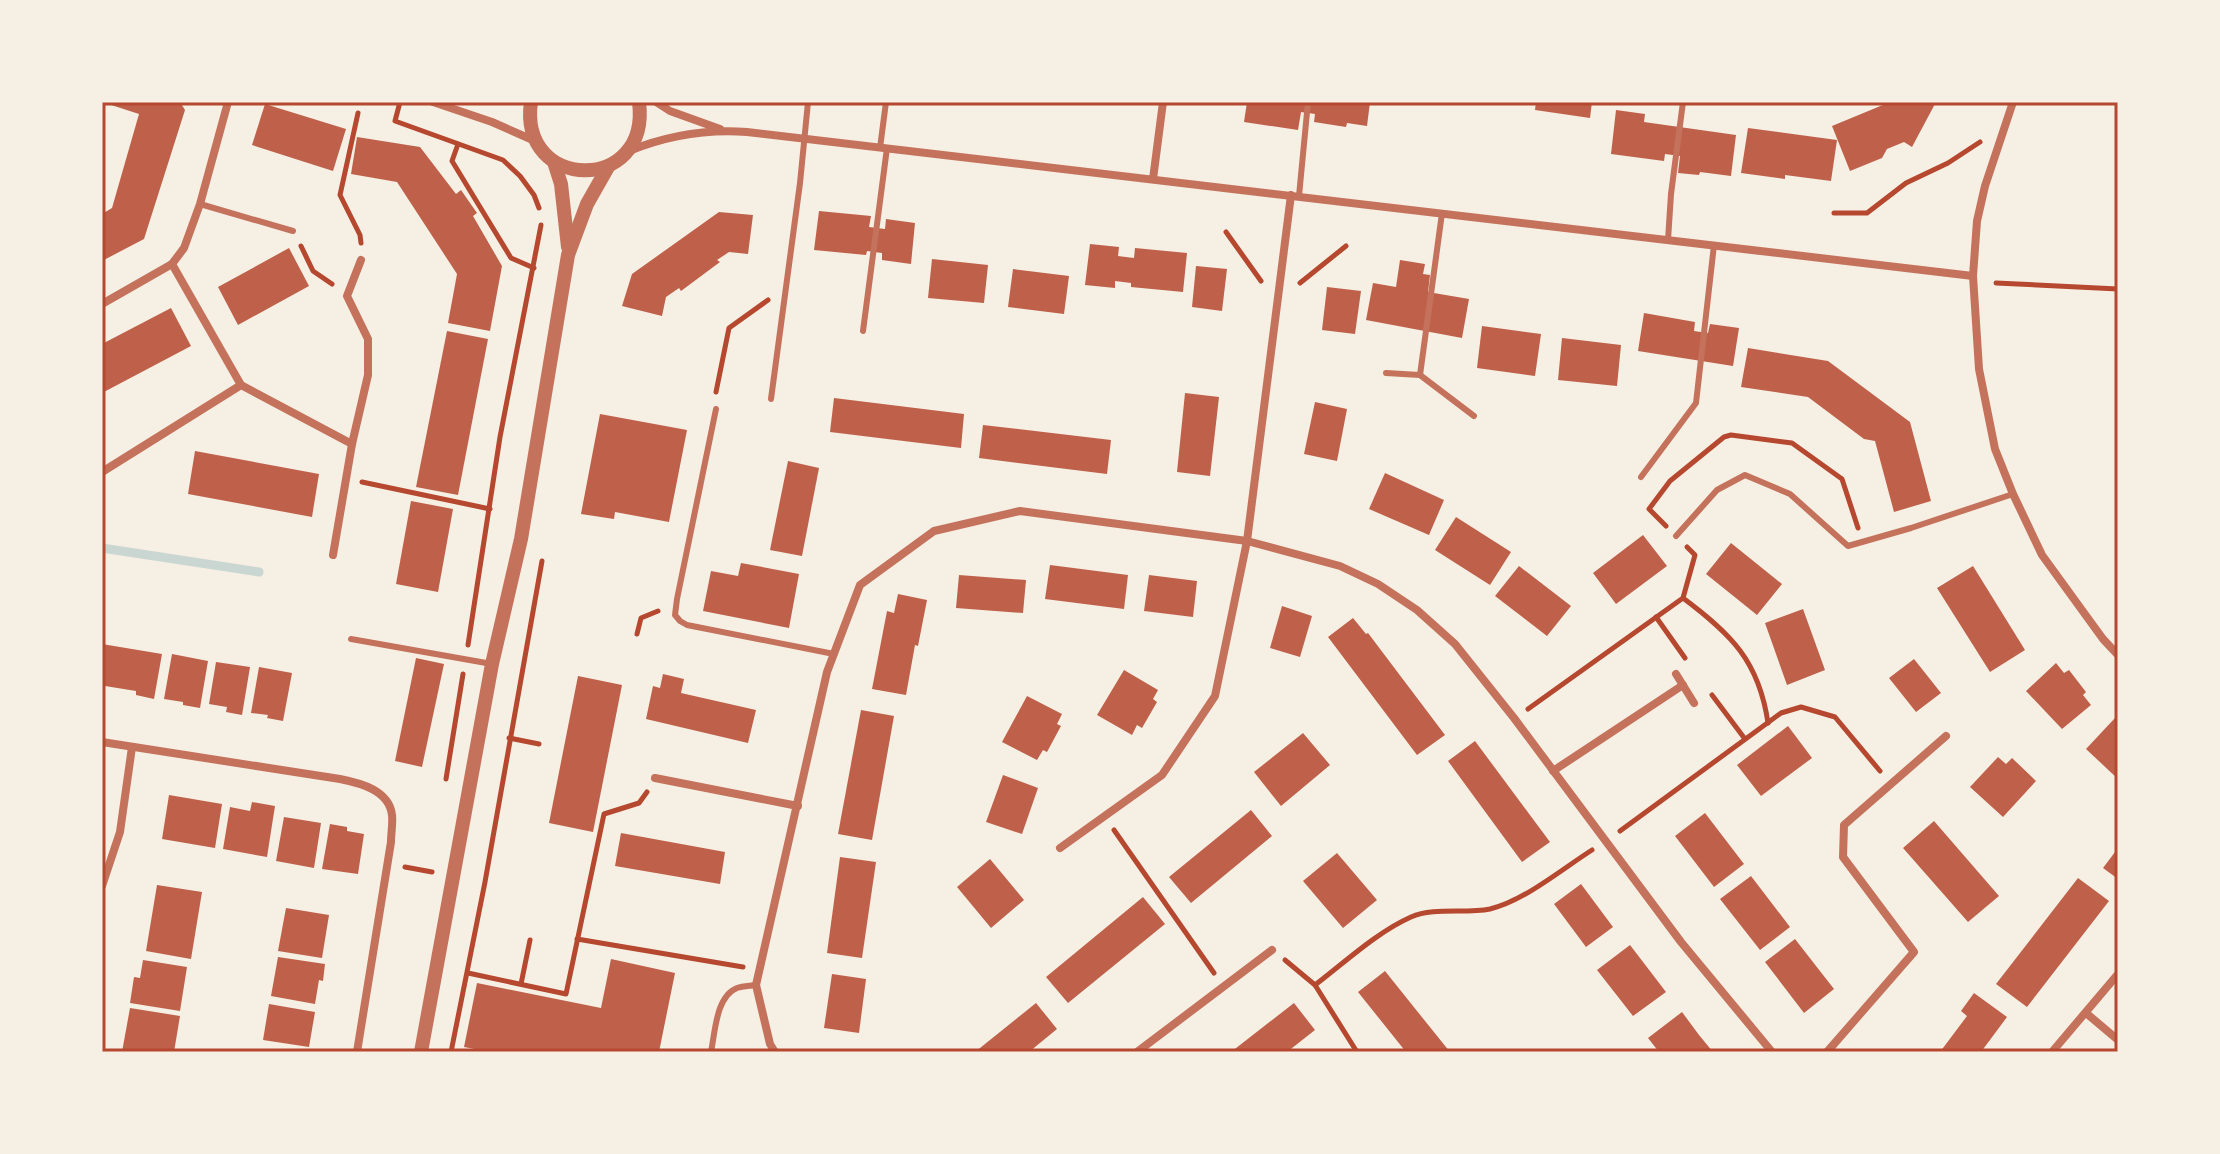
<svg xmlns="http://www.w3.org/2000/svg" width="2220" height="1154" viewBox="0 0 2220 1154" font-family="'Open Sans',sans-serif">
<rect width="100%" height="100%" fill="#f6efe4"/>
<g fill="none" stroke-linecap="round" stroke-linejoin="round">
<polyline stroke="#c9d6d2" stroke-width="9" points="102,548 259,572"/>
</g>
<g fill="#bf614a">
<polygon points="102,102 180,102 185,110 144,239 102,261 102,214 112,208 139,114"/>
<polygon points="1247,102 1370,102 1367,126 1347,123 1346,127 1314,122 1315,114 1301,112 1298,130 1244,122"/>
<polygon points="1536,102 1592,102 1590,118 1535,110"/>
<polygon points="1890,102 1936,102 1912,147 1904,142 1887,149 1882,158 1850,171 1832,126"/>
<polygon points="265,104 346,129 333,171 252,145"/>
<polygon points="1616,110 1645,114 1644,122 1736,135 1731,176 1700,172 1699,175 1678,173 1680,156 1665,154 1664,161 1611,154"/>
<polygon points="1748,128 1837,140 1831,181 1785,175 1785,179 1741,173"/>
<polygon points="357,137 420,147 456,194 461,190 477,213 473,216 502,266 490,331 448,323 457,274 397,182 351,174"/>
<polygon points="819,211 871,216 869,227 885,229 886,219 915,223 911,264 882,260 882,253 867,251 866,255 814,250"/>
<polygon points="719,212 753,215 748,254 729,252 717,260 720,262 681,291 679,288 666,297 662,316 622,306 632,274"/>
<polygon points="1090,244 1119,247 1118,256 1134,258 1135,248 1187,253 1183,292 1131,287 1131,283 1115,281 1115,288 1085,285"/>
<polygon points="289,248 309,286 238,325 218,287"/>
<polygon points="932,259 988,265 984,303 928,298"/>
<polygon points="1400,260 1425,264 1423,274 1430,275 1428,292 1469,299 1462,338 1366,320 1373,283 1396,287"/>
<polygon points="1196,266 1227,269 1222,311 1192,307"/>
<polygon points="1013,269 1069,276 1064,314 1008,307"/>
<polygon points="1327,287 1361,291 1355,334 1322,330"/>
<polygon points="171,308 191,346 102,393 102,344"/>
<polygon points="1644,313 1695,322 1694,331 1708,333 1710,324 1739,328 1733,366 1638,351"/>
<polygon points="1482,326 1541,334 1535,376 1477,368"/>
<polygon points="447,331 488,339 458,495 416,487"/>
<polygon points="1562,338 1621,345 1617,386 1558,380"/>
<polygon points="1748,348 1828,361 1910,422 1931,501 1894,512 1875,441 1864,439 1808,397 1741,387"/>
<polygon points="1185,393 1219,397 1210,476 1177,472"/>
<polygon points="834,398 964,414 961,448 830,432"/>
<polygon points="1315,402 1347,409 1337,461 1304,454"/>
<polygon points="600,414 687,430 669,522 615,512 614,519 581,514"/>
<polygon points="983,425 1111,440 1107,474 979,458"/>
<polygon points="195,451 319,474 312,517 188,494"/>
<polygon points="788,461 819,468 802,556 770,550"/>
<polygon points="1385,473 1444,500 1429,535 1369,509"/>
<polygon points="411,501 453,509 438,592 396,584"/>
<polygon points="1456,517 1511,552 1490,585 1435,550"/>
<polygon points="1643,535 1667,566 1616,604 1593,573"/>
<polygon points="1731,543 1782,584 1757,615 1706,574"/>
<polygon points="741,563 799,574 789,628 703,611 711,571 738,576"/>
<polygon points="1050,565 1128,575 1124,609 1045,599"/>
<polygon points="1519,566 1571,606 1547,636 1495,596"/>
<polygon points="1973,566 2025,650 1990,672 1937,588"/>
<polygon points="959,575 1026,580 1023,613 956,608"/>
<polygon points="1149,575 1197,581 1193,617 1144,611"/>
<polygon points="898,594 927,600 918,646 915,645 906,695 872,689 887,611 894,613"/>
<polygon points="1282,606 1312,616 1300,657 1270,648"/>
<polygon points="1803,609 1825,670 1787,685 1765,623"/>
<polygon points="1353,618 1366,634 1368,633 1445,735 1417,755 1328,637"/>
<polygon points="102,644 162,654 154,699 136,695 136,691 105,686 102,695"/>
<polygon points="172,654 208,661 200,708 183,705 183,702 164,699"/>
<polygon points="416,658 444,664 422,767 395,761"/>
<polygon points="1914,659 1941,693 1916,712 1889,678"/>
<polygon points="216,662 250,667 242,715 226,712 227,707 209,704"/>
<polygon points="2056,663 2064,673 2069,670 2086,692 2083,695 2091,705 2062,729 2026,691"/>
<polygon points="259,667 292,673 283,721 267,718 268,715 251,713"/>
<polygon points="1124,670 1158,690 1153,699 1157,702 1142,728 1137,725 1132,735 1097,715"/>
<polygon points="663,674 684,679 681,693 756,710 748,743 646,719 653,686 660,688"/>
<polygon points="578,676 622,685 593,832 549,823"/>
<polygon points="1027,696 1062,714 1057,724 1061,726 1047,752 1043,750 1037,760 1002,742"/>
<polygon points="861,710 894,716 872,840 838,834"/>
<polygon points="2115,718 2118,721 2118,779 2086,749"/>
<polygon points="1788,726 1812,758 1761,796 1737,765"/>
<polygon points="1303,733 1330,765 1281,806 1254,772"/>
<polygon points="1475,741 1550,842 1522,862 1448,761"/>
<polygon points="1998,757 2006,764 2012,758 2036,781 2003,817 1970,787"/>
<polygon points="1003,775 1038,788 1022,834 986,822"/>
<polygon points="169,795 222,804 215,848 162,839"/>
<polygon points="252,802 275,806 267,857 223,849 230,807 250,811"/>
<polygon points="1251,810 1272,836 1191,903 1169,877"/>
<polygon points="1705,813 1744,864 1714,887 1675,836"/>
<polygon points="284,817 321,823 314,868 276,861"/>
<polygon points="1934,821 1999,896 1968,922 1903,848"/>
<polygon points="330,824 347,827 347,831 364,834 358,874 322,869"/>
<polygon points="621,833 725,852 720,884 615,866"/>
<polygon points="2118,848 2118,879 2103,868"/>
<polygon points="1337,853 1377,900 1343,928 1303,881"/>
<polygon points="840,857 876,862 862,958 827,953"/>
<polygon points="990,859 1024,900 991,928 957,887"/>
<polygon points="1751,876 1790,927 1760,950 1720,899"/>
<polygon points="2078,878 2109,901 2027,1007 1996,984"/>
<polygon points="1581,884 1613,927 1586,947 1554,904"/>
<polygon points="157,885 202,892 191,959 146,951"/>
<polygon points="1143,897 1165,924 1068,1003 1046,977"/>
<polygon points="286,908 329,915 322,958 278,951"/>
<polygon points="1795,939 1834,989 1804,1013 1765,962"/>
<polygon points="1630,945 1666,992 1633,1016 1597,970"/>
<polygon points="278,957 325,964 323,981 319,980 315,1004 271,996"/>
<polygon points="611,959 675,973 659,1052 620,1052 604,1049 604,1052 490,1052 464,1047 477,983 601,1008"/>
<polygon points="143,960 187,967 180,1011 130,1003 134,977 140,978"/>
<polygon points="1385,971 1417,1011 1450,1052 1406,1052 1358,992"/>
<polygon points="832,974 866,979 859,1033 824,1028"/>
<polygon points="1974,993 2007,1017 1981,1052 1940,1052 1967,1016 1961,1011"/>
<polygon points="1036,1003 1057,1029 1029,1052 975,1052"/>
<polygon points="1294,1003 1315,1030 1287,1052 1231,1052"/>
<polygon points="269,1004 315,1012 309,1047 263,1040"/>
<polygon points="130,1008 180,1016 174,1052 122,1052"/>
<polygon points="1682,1012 1699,1035 1713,1052 1659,1052 1648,1038"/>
</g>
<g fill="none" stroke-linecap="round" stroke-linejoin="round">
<g stroke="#b5482f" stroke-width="5">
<polyline points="400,102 395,121 503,160 520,176 534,195 539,208"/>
<polyline points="358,113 340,195 360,235 361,243"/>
<polyline points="458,144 452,161 511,258 534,268"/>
<polyline points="1834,213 1867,213 1906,183 1948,163 1980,142"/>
<polyline points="1226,232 1261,281"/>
<polyline points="301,246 313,271 332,284"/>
<polyline points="1300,283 1346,246"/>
<polyline points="1996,283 2118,289"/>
<polyline points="716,392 729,328 768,300"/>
<polyline points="362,482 490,509"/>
<polyline points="1666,526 1649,509 1670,481 1724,437 1731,435 1792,443 1842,479 1858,528"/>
<path d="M1683,598C1731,634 1759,661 1768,723"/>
<polyline points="1656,617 1685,658"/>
<polyline points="637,634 641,618 658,611"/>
<polyline points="468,645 500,437 541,225"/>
<polyline points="1712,695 1745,739"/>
<polyline points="1528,709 1683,598 1695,555 1687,547"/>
<polyline points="509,738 539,744"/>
<polyline points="446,779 463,674"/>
<polyline points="1114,830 1214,973"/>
<polyline points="1620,831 1781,713 1801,707 1835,717 1880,771"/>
<polyline points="405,867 432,872"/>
<polyline points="577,939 743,967"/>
<polyline points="1285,960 1315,985"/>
<polyline points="468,973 566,994 604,814 639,803 647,792"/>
<polyline points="521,984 530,940"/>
<polyline points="451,1052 485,882 542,561"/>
<path d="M1357,1052L1315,985C1344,963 1377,932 1411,917C1434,907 1466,914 1490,909C1524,901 1562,869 1592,850"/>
</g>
<g stroke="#c5725c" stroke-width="6">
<polyline points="880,148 886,102"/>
<polyline points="1299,196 1308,102"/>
<polyline points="200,204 293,231"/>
<polyline points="1668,240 1671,194 1683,102"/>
<polyline points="863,331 887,148"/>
<polyline points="1386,373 1420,375 1474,416"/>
<polyline points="1420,375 1442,213"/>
<polyline points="771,399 800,183 808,102"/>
<polyline points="716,409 677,599 675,615 680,621 687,625 834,654"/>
<polyline points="1641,477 1696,403 1714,245"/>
<polyline points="1676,536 1717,490 1745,475 1790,494 1848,546 1911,528 2013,494"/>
<polyline points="351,639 492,664"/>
<path d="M711,1052C715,1033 716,996 737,988C743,986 750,986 756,985"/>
</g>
<g stroke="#c5725c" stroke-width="8">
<polyline points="433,102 492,122 535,141"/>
<polyline points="656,102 670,111 720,129"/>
<polyline points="2013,102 1985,186 1977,221 1973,276 1979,369 1995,449 2013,494 2042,555 2103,639 2118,655"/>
<path d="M629,151C666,136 707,129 747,132L1973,276"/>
<polyline points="1153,179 1163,102"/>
<polyline points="172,264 241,385"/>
<polyline points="102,304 172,264 184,248 200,204 228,102"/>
<polyline points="102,472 241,385 352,444"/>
<polyline points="333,555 352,444 368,375 368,339 347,296 361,260"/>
<polyline points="1676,674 1694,703"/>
<path d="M102,742L340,779C360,783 389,790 392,815C393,824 391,833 391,842L357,1052"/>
<polyline points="1553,771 1683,685"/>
<polyline points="655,778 798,806"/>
<polyline points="1060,848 1162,775 1215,696 1247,541 1291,195"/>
<polyline points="102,886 120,832 132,747"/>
<polyline points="2086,1013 2118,1040"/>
<polyline points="775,1052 770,1044 756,985 827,672 860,585 934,531 1020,511 1247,541 1340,566 1378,584 1417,610 1455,644 1514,718 1681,942 1772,1052"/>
<polyline points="1137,1052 1272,950"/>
<polyline points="1827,1052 1914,952 1843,857 1844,825 1946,736"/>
<polyline points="2052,1052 2118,974"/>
</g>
<g stroke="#c5725c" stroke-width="14">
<path d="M531,102C518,192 651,194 639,102"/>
<polyline points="554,162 561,184 568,247"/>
<polyline points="421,1052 492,664 521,539 568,255 587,204 608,167"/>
</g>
</g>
<rect width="2220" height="1154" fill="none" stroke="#f6efe4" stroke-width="208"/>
<rect x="104" y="104" width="2012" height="946" fill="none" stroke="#b5482f" stroke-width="3"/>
</svg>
